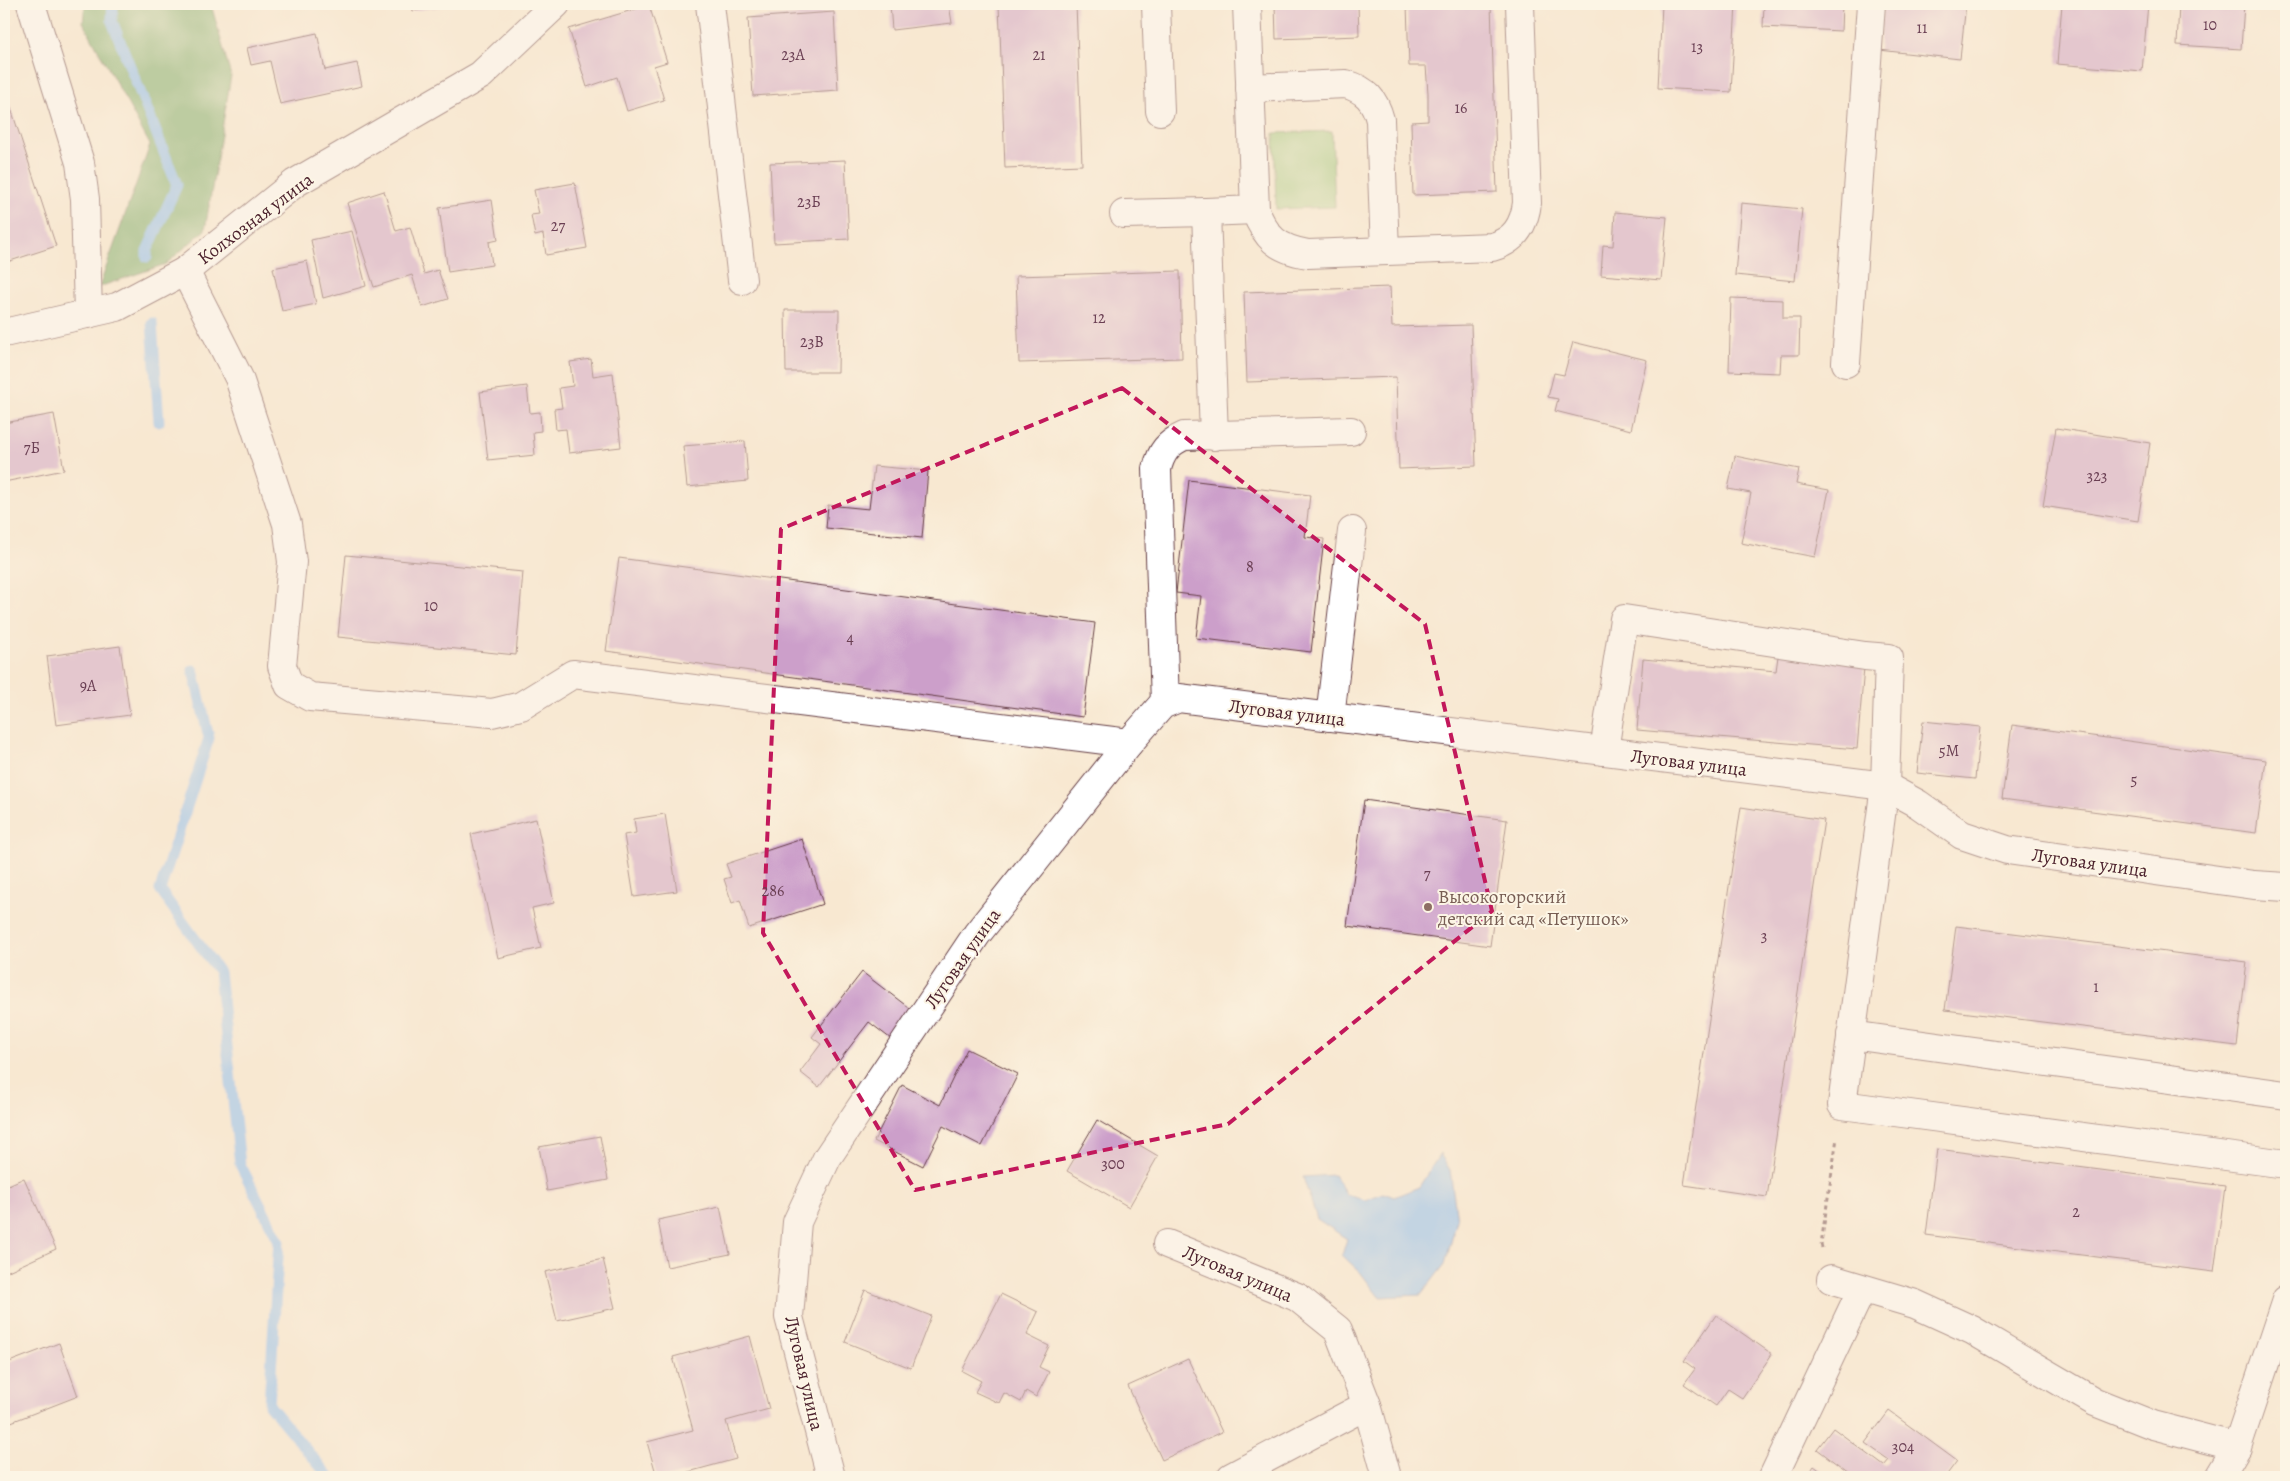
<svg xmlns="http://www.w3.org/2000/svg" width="2290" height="1481" viewBox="0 0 2290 1481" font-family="Alegreya,serif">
<rect width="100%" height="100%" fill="#fcf5e5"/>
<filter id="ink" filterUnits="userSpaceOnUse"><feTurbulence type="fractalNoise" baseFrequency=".02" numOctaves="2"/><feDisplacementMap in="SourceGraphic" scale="10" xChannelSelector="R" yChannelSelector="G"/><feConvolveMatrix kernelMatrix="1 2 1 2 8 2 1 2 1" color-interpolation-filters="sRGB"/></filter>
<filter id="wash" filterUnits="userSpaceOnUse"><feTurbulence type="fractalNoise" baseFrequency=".0096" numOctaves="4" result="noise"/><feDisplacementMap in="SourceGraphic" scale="20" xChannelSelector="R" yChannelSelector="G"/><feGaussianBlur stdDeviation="1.12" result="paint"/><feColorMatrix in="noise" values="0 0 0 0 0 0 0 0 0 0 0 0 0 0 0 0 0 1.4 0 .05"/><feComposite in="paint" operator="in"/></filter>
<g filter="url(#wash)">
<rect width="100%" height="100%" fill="#f8e8d1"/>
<polygon fill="#94c575" stroke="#6f7250" points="1332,131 1335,207 1276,209 1274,133"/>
<polygon fill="#7a6" stroke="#606448" points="85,4 211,4 231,76 205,230 166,264 99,287 150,145 83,22"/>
<polygon fill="#84bcf5" stroke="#676e90" points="1440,1154 1450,1170 1457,1220 1445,1264 1421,1295 1379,1297 1361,1273 1342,1255 1347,1239 1317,1219 1303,1177 1334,1175 1347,1195 1365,1200 1383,1193 1394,1197 1419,1187"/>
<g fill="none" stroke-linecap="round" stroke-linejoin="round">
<g stroke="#84bcf5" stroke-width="11">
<polyline points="113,4 112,21 177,185 147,251 147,257"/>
<polyline points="152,323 159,422"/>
<polyline points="193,670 209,738 160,890 219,972 240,1164 279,1241 269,1405 329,1477"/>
</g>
</g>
<g id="blocks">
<g fill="#cc9fca">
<polygon points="411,4 452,4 452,5 412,11"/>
<polygon points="890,4 949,4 952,23 892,30"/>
<polygon points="999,4 1076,4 1082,165 1005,168"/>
<polygon points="1275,4 1358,4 1359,36 1276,39"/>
<polygon points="1407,4 1491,4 1497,192 1413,195 1411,122 1428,121 1428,93 1426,66 1409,66"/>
<polygon points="1662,4 1736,4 1731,92 1658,88"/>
<polygon points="1764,4 1842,4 1841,31 1763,27"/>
<polygon points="1884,4 1966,4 1960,59 1879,50"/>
<polygon points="2062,4 2148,4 2142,71 2057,64"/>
<polygon points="2179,4 2244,4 2241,49 2177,45"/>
<polygon points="649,5 667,62 654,66 664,100 627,111 617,77 587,87 569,29"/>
<polygon points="834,12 838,90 753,96 748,18"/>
<polygon points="317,33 325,70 357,63 362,86 280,104 270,61 251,65 247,48"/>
<polygon points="4,87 56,246 4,263"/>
<polygon points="845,160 849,239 774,243 770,163"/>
<polygon points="575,183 587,248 546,255 543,234 535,236 531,215 539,214 534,190"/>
<polygon points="384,191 396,231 410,227 424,274 438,270 448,299 422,307 412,275 374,287 347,203"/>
<polygon points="492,200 498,240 489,242 492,265 448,272 439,208"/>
<polygon points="1741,203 1802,209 1795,281 1735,275"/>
<polygon points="1615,212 1667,217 1661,280 1601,275 1603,245 1613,246"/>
<polygon points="352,231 366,286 323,298 311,240"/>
<polygon points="307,261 316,304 282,311 273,268"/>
<polygon points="1180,271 1182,358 1019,363 1016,276"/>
<polygon points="1390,287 1392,327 1471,325 1476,466 1399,469 1396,377 1247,382 1244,292"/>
<polygon points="1731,298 1783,300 1783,318 1800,318 1799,355 1781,355 1780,373 1729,371"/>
<polygon points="785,310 839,310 838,372 786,372"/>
<polygon points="1573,342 1647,360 1631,430 1555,411 1558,399 1548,397 1554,373 1564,375"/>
<polygon points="591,359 593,376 613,373 621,447 569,453 566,429 556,430 554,409 562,408 559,388 573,386 570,362"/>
<polygon points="527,386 530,413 540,412 541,431 533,432 535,455 488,460 480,392"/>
<polygon points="54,414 64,470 4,482 4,423"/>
<polygon points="2056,428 2150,443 2138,521 2043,506"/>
<polygon points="745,441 748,481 687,487 683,446"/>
<polygon points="1735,456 1799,469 1796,484 1829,490 1815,557 1741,543 1751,493 1728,489"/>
<polygon points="874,466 928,471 922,538 826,528 828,505 869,509"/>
<polygon points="1189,480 1310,495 1305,537 1324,539 1311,652 1196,638 1201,596 1176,593"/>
<polygon points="346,555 523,572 516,655 338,637"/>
<polygon points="619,558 1095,623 1083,717 606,651"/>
<polygon points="120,646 130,715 56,725 47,656"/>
<polygon points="1779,649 1865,656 1857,749 1637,730 1643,659 1776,671"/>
<polygon points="1923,721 1980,727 1975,779 1917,773"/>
<polygon points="2012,725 2266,760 2256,833 2002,799"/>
<polygon points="1364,800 1507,820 1490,946 1347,926"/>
<polygon points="1741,807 1824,820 1767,1197 1684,1185"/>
<polygon points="665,814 677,891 634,897 624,835 636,833 634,819"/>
<polygon points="536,819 554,903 532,908 541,948 498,958 471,834"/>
<polygon points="802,839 823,904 749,928 740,900 732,903 724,879 731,877 726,864"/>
<polygon points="1956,926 2247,962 2237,1046 1945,1010"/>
<polygon points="862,972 913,1011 891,1039 869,1022 819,1087 800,1072 821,1044 812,1037"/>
<polygon points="967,1049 1018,1074 982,1146 943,1126 923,1166 874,1141 902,1085 940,1105"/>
<polygon points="1097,1120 1158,1156 1129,1207 1067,1171"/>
<polygon points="600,1136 608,1180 547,1191 539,1147"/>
<polygon points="1937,1149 2225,1186 2214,1272 1926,1235"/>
<polygon points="24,1178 56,1249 4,1273 4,1187"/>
<polygon points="720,1207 730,1254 667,1267 658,1220"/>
<polygon points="603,1259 615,1308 557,1321 545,1272"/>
<polygon points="865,1290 931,1316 911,1368 845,1342"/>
<polygon points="1001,1294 1038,1312 1027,1335 1049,1346 1039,1367 1049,1372 1036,1397 1026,1391 1021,1402 1004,1393 999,1403 975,1392 981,1381 962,1371"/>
<polygon points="1716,1315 1772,1354 1742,1398 1728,1389 1716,1406 1684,1384 1695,1369 1684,1361"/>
<polygon points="750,1336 769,1409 726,1421 736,1459 670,1477 657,1477 647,1442 693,1430 673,1357"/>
<polygon points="59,1343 78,1396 6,1424 4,1419 4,1364"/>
<polygon points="1188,1359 1222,1432 1162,1460 1128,1386"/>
<polygon points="1889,1411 1957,1461 1945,1477 1846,1477 1849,1473 1817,1449 1833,1428 1884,1466 1889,1460 1865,1443"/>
<polygon points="1814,1466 1829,1477 1806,1477"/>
</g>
</g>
</g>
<g filter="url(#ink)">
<use href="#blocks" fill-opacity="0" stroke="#643d44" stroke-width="1"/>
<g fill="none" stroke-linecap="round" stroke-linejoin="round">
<g stroke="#643d44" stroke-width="30">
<g id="minor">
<polyline points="31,4 80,163 85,199 88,314"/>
<polyline points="710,4 742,280"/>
<polyline points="1156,4 1160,111"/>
<path d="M1247,4L1255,210C1266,238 1277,249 1308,254L1492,247C1514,241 1524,226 1527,203L1520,4"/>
<path d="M1250,88L1346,84C1366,90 1375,100 1380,120L1385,251"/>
<polyline points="1124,214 1206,212"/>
<polyline points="185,271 239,378 287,524 292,562 282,666 289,685 310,697 492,713 521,706 573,674 1129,743"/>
<polyline points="4,333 117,307 185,271 295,183 481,75 556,4"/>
<polyline points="1846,363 1871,4"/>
<polyline points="1214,436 1206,212 1255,210"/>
<path d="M1165,703L1157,469C1161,452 1168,443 1184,436L1351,431"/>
<polyline points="1330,717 1352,531"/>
<polyline points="1604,751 1624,619 1865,656 1889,658 1885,786 1842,1105 2286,1164"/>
<polyline points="1851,1035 2286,1095"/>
<polyline points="1167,1244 1297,1297 1338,1330 1367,1405 1387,1477"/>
<polyline points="1831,1279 1915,1304 1972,1330 2095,1402 2153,1425 2237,1447"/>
<polyline points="831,1477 789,1317 797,1222 827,1158 977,934 1129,743 1162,705 1179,698 1885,786 1918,804 1962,835 2007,850 2254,885 2286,887"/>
<polyline points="1231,1477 1367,1405"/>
<polyline points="1773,1477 1862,1289"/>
<polyline points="2219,1477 2237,1447 2286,1300"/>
</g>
</g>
<polyline stroke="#643d44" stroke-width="3" stroke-dasharray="4 4" stroke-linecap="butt" points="1822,1248 1821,1244 1837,1138"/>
<use href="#minor" stroke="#fff" stroke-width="28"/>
</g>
</g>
<path d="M0 0H2290V1481H0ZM1122,388L1425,624L1492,911L1228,1124L915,1190L763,933L781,529Z" fill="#f8e8d1" fill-opacity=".55" fill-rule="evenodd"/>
<path fill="none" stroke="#c2185b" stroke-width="4" stroke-dasharray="10 6" stroke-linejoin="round" d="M1122,388L1425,624L1492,911L1228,1124L915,1190L763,933L781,529Z"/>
<circle fill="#8d6e63" stroke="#fcf5e5" stroke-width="2" cx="1428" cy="907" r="5"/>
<g text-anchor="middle" stroke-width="4" stroke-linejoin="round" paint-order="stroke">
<g font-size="16" fill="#6a3f53">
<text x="2210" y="30">10</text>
<text x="1922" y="33">11</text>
<text x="1697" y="52">13</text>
<text x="793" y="60">23А</text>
<text x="1039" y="60">21</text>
<text x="1461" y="113">16</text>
<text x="809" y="207">23Б</text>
<text x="558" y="231">27</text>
<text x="1099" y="323">12</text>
<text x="812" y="347">23В</text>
<text x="32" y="453">7Б</text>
<text x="2097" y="481">323</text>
<text x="1250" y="572">8</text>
<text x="431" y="611">10</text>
<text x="850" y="643">4</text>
<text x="88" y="691">9А</text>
<text x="1949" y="756">5М</text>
<text x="2134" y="785">5</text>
<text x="1427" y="879">7</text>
<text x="773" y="896">286</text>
<text x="1764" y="941">3</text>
<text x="2096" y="992">1</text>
<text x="1113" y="1169">300</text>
<text x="2076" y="1217">2</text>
<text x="1903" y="1452">304</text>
</g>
<g font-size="19" fill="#4a1f2b" stroke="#fcf5e5">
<text transform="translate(255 218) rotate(-37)" y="7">Колхозная улица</text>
<text transform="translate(1287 712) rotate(7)" y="7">Луговая улица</text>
<text transform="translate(1689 762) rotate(7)" y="7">Луговая улица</text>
<text transform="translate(2090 862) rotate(8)" y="7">Луговая улица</text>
<text transform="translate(962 958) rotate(-55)" y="7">Луговая улица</text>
<text transform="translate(1238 1273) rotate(23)" y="7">Луговая улица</text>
<text transform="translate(805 1373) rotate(77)" y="7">Луговая улица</text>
</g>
<g font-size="19" fill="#785e54" stroke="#fcf5e5" text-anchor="start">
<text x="1438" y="903">Высокогорский<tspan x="1438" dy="22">детский сад «Петушок»</tspan></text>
</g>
</g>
<rect width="2290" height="1481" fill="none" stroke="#fcf5e5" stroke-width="20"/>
</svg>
